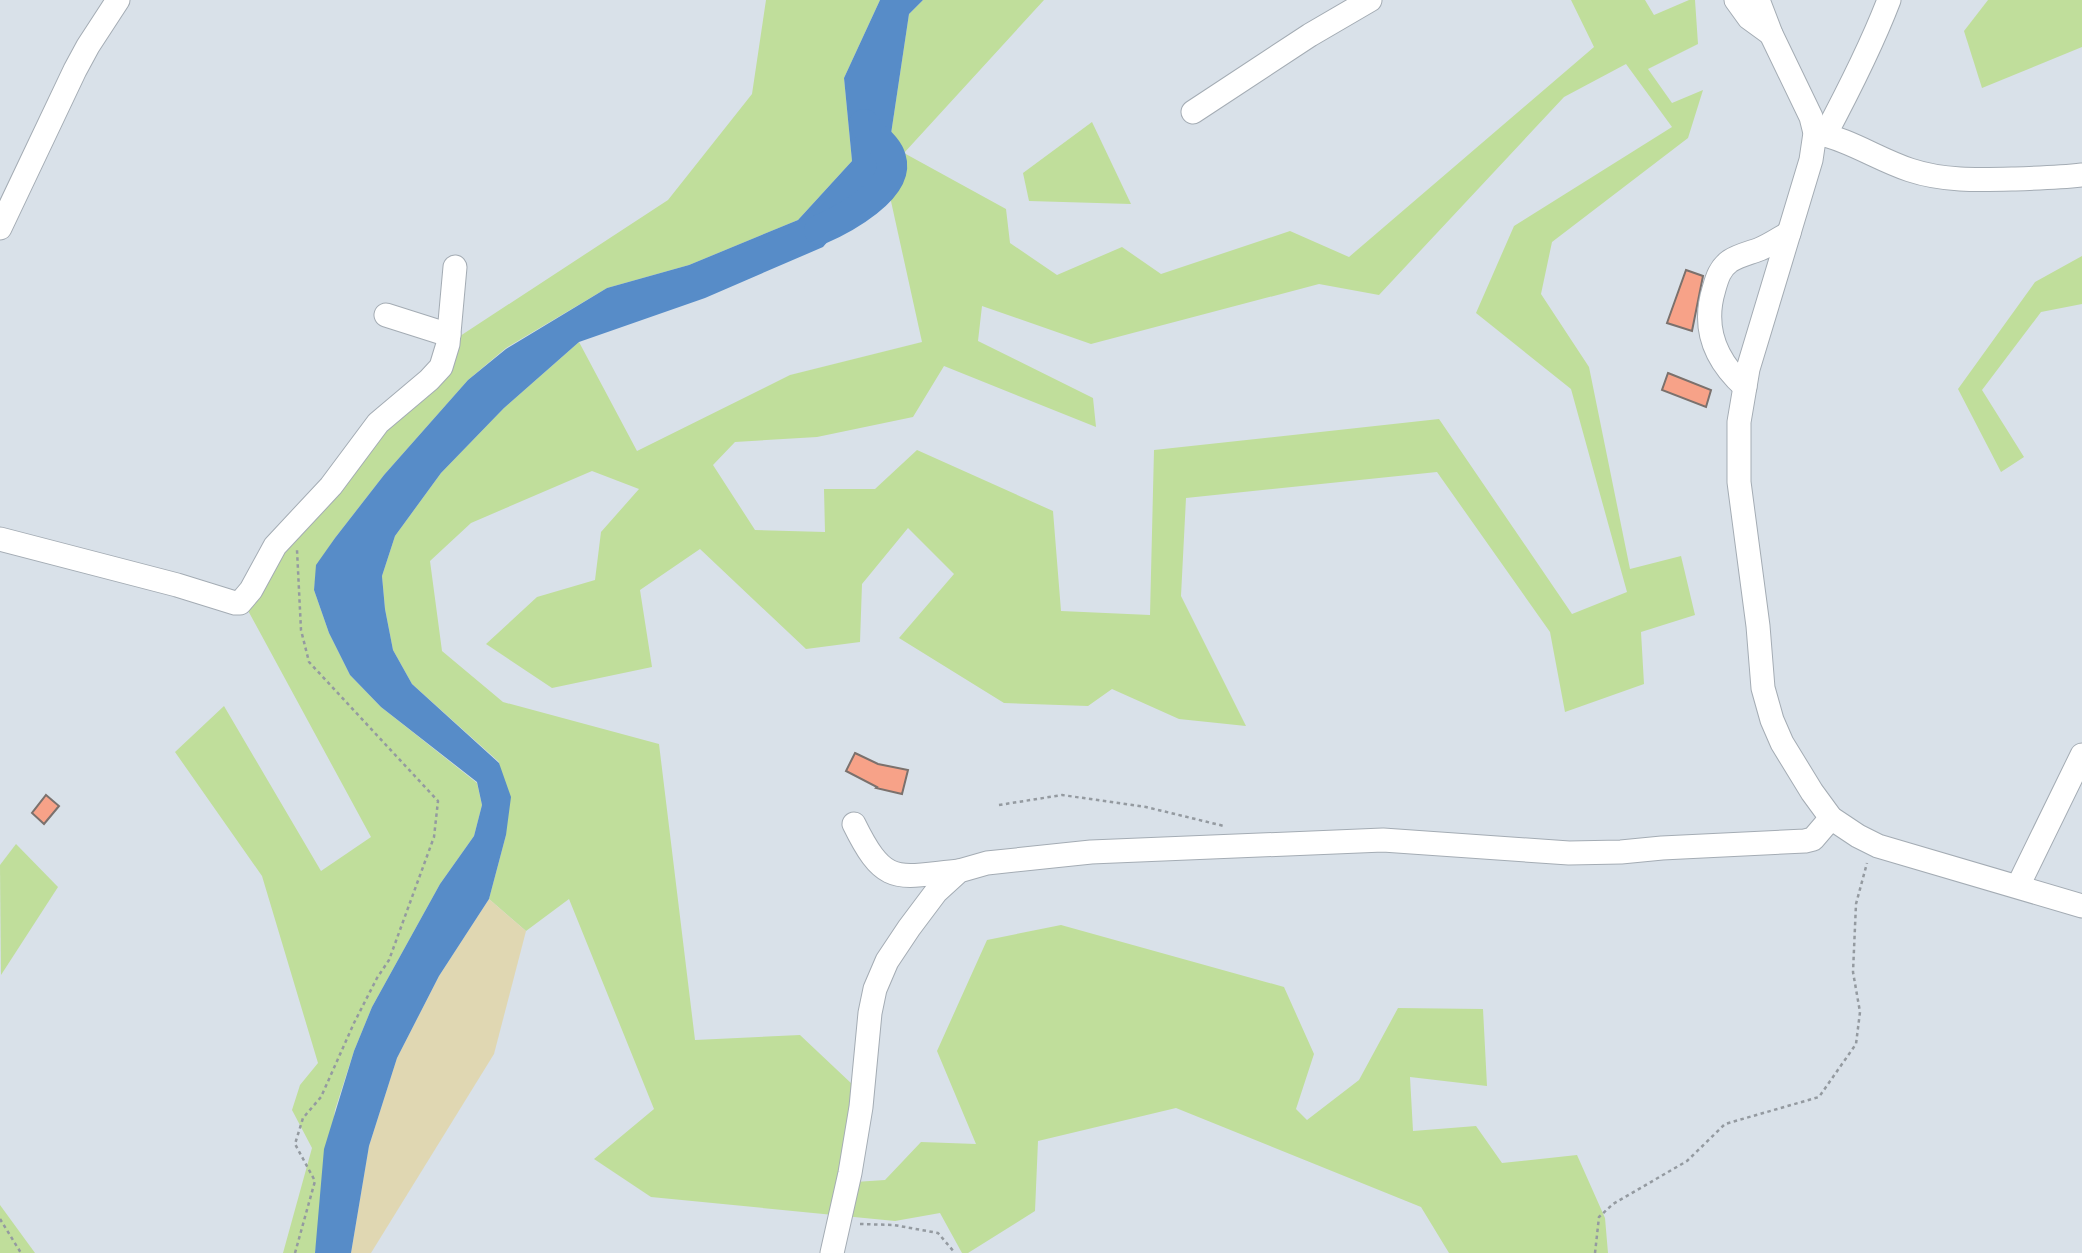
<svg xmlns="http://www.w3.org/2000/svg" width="2082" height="1253" viewBox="0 0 2082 1253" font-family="Arial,sans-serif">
<rect width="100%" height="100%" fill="#d9e1e9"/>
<g fill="#c0de9b" fill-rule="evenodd">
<polygon points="766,0 880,0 844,78 852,161 798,220 689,265 607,288 506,348 468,380 384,475 335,538 317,565 314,590 329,633 350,675 381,707 477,783 482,805 474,836 440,884 372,1007 354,1051 335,1110 315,1253 283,1253 312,1148 292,1110 300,1085 318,1063 262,876 175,752 224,706 321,871 371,837 245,605 273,554 454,340 668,200 752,94"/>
<path d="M923,0H1044L904,153L1006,209L1010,243L1057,275L1122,247L1161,274L1290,231L1349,257L1594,47L1571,0H1645L1654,15L1689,0H1695L1698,44L1648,69L1672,103L1703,90L1688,138L1552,242L1541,294L1589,367L1630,569L1681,556L1695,615L1641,632L1644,684L1565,712L1550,632L1437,472L1186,498L1181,596L1246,726L1179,719L1112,689L1088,706L1004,703L899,638L954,574L908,528L862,584L860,642L806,649L700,549L640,590L652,667L552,688L486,644L537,597L595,580L601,532L639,489L592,471L471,523L430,561L442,651L503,702L659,744L695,1040L800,1035L870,1101L855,1182L885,1180L921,1142L976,1144L937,1051L987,940L1061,925L1284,987L1314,1054L1296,1109L1307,1120L1359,1080L1398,1008L1483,1009L1487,1086L1410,1077L1413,1131L1476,1126L1502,1163L1577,1155L1605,1218L1608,1253H1449L1421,1207L1176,1108L1038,1141L1035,1211L968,1253H962L940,1213L895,1221L651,1197L594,1159L654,1109L569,899L526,931L489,899L506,835L499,762L412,684L393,650L385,609L382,576L395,536L441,473L504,408L579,342L637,451L790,375L922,342L885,174L909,14ZM1626,64L1672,127L1514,226L1476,313L1571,389L1627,592L1572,614L1439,419L1154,450L1150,615L1061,611L1053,511L917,450L875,489H824L825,532L755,530L713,465L735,442L817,437L913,417L944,366L1096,427L1093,398L978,341L982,306L1091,344L1319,284L1379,295L1564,97Z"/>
<polygon points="1988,0 2082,0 2082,47 1982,88 1964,31"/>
<polygon points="1092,122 1131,204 1029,201 1023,173"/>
<polygon points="2082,256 2082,304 2041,312 1982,390 2024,457 2001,472 1958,389 2035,282"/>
<polygon points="16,844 58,887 1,975 0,865"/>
<polygon points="0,1205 35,1253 0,1253"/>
</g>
<polygon fill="#e0d7b2" points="489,899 526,931 494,1054 371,1253 351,1253 369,1146 397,1058 439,976"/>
<polygon fill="#578cc8" points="880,0 923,0 909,14 885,174 823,247 705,298 579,342 504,408 441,473 395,536 382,576 385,609 393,650 412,684 499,763 511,797 506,835 489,899 439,976 397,1058 369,1146 351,1253 315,1253 324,1149 354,1051 372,1007 440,884 474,836 482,805 477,782 381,707 350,675 329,633 314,590 316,565 335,538 384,475 468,380 506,349 607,288 689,265 798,220 852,161 844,78"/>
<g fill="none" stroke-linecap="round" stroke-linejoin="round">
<path stroke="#578cc8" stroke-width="30" d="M819,230C842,220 901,189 891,158C887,145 872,136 864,124"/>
</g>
<g fill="#f7a288" stroke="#7b716d" stroke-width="2">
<polygon points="1686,270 1703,276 1692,331 1667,323"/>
<polygon points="1668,373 1711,390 1706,407 1662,390"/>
<polygon points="855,753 878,764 908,770 902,794 876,788 877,787 846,771"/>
<polygon points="46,795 59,806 44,824 32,813"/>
</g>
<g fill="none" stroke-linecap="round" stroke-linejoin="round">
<g stroke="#a4acb4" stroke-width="25">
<g id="minor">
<polyline points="1736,0 1749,18 1771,34"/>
<polyline points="1758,0 1771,34 1811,117 1815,133 1811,160 1748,369 1739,422 1739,482 1758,626 1763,688 1772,720 1782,743 1812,792 1831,818 1858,836 1878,846 2082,906"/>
<polyline points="1193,112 1310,35 1370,0"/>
<path d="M1815,133C1849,139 1877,159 1910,170C1943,181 1977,180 2012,179C2036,178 2059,178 2082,175"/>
<path d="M1825,135C1849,90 1871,47 1889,0"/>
<polyline points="0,228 75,70 88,46 118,0"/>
<polyline points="386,315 449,335"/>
<path d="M1745,387C1715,360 1702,328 1714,289C1717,278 1720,268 1730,261C1739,255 1750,253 1760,249C1770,245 1780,238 1789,233"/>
<polyline points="0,539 177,585 235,603 240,603 251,590 275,546 331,486 378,423 429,380 441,367 448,344 455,267"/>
<path d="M854,824C885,887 896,877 959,871"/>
<polyline points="2018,886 2082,755"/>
<polyline points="832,1253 850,1173 861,1107 870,1013 875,989 887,961 909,928 936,892 959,871 987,863 1091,852 1383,840 1569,853 1621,852 1662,848 1805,841 1813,839 1831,818"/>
</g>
</g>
<g stroke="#949aa0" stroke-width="2.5" stroke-dasharray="3.5 3.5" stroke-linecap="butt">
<polyline points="999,805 1062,795 1146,807 1224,826"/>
<polyline points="0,1219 21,1253"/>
<polyline points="860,1224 894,1225 938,1233 955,1253"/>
<polyline points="295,1253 315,1181 295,1144 303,1118 321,1097 354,1023 377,978 389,960 434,837 438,801 309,662 301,630 297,550"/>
<polyline points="1595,1253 1599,1217 1613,1204 1687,1161 1725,1124 1819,1097 1856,1044 1860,1012 1853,972 1856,904 1867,863"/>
</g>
<use href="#minor" stroke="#fff" stroke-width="23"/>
</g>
</svg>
